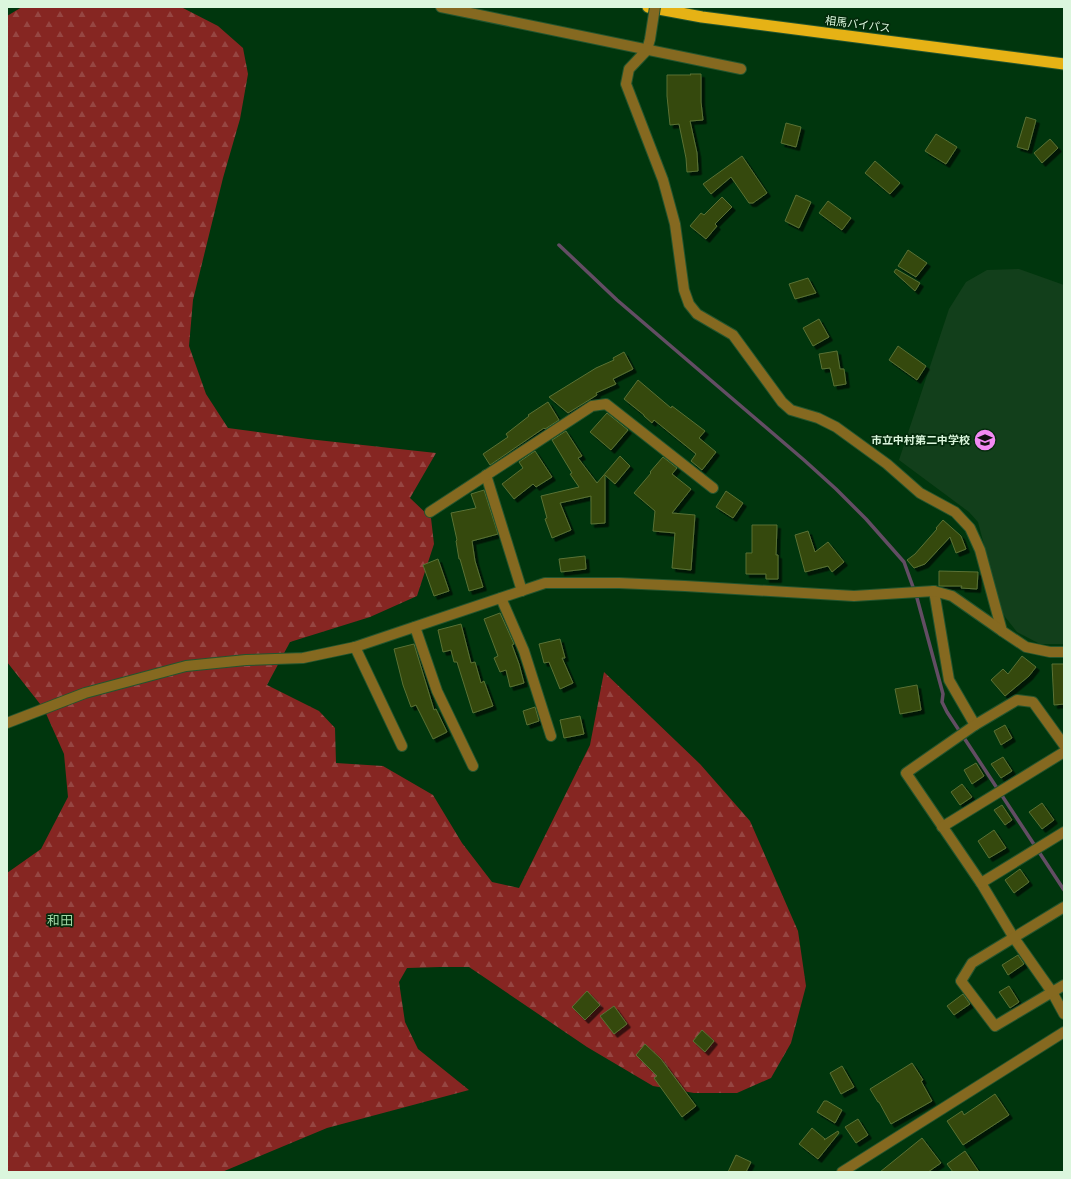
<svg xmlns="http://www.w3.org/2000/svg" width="1071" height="1179" viewBox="0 0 1071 1179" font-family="'Varela Round','Noto Sans JP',sans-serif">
<defs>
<pattern id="forest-firs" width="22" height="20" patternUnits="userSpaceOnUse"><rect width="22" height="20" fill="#862622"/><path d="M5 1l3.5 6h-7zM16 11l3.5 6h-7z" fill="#964642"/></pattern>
<filter id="shadow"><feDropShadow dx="3.5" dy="3.5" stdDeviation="0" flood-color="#0009"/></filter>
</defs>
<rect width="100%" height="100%" fill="#00360d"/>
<polygon fill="#123f1b" points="1019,269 1064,285 1064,644 1040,644 1017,632 1002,613 978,522 969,512 899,460 949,309 966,282 987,270"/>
<polygon fill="url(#forest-firs)" points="22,7 181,7 218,26 243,48 248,74 240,119 223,178 193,300 189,346 206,394 228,428 308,439 436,453 410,498 431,518 434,544 417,596 370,617 290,642 267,685 319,711 335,728 336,763 383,766 433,795 462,843 492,882 519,888 590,745 604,672 700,764 750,821 798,931 806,986 791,1043 771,1078 737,1093 694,1093 653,1086 587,1047 469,967 440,967 407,968 399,982 405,1022 418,1049 469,1090 327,1128 222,1172 7,1172 7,873 41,849 68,797 64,754 44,709 7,662 7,16"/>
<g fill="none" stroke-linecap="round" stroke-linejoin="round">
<polyline stroke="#634d64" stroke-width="3.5" points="559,245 617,300 804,460 836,489 866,519 904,562 917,598 943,694 942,702 947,712 1064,890"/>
</g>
<g fill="#344907" stroke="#5a7136" filter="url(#shadow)">
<polygon points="690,74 701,74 701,102 703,120 690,121 697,153 698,171 687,172 686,158 679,124 670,125 667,96 667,75 691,75"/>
<polygon points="1026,117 1036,120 1028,150 1017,147"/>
<polygon points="786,123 801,127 796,147 781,143"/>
<polygon points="936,134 957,147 946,164 925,151"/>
<polygon points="1050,139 1058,148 1042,163 1034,153"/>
<polygon points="742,156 767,193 753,203 749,203 731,177 711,194 703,184"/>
<polygon points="875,161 900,183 890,194 865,173"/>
<polygon points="796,195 811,202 799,228 785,221"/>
<polygon points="722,197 732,207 715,224 717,226 706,239 690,226 701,213 704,215"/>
<polygon points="828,201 851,218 842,230 819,213"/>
<polygon points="908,250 927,263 916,277 898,266"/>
<polygon points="896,269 920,283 915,291 894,272"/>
<polygon points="808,278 816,293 795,299 789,284"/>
<polygon points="819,319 829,337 813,346 803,328"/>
<polygon points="898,346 926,366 917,380 889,360"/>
<polygon points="837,351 840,369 844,369 846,384 834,386 830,368 822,369 819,354"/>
<polygon points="624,352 633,369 613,379 616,384 596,393 597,395 568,413 549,397 596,368 614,360 613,358"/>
<polygon points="638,380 671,408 672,406 705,431 699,438 716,452 702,470 691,461 696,454 654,420 652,423 644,416 644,415 624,399"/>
<polygon points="548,402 559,420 545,429 544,428 490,465 483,454 508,437 506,434 529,416 528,415"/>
<polygon points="607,413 628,430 611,450 590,432"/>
<polygon points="566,431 582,456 578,458 597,483 620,456 630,466 615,484 605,475 605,523 591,524 591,496 560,503 571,530 552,538 545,519 547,518 541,496 579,487 570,474 572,473 552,440"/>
<polygon points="535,451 552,477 536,487 533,484 514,499 502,484 523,468 519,462"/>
<polygon points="663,457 677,468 672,474 691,489 672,513 695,515 691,570 672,568 675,533 653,531 655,511 634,493 651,473 650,472"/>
<polygon points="484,490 498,534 472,541 475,561 483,587 469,591 460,559 459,559 456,541 457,540 451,513 476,508 471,494"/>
<polygon points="726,491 743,503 733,518 716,507"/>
<polygon points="943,520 961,536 966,549 956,553 950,537 925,564 914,568 907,560 915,554 937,529 936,528"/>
<polygon points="752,525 777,525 776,555 778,555 778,579 766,579 766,574 746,574 746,553 752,553"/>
<polygon points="808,531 815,552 828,542 844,562 832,572 828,566 805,572 795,535"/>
<polygon points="585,556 586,569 561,572 559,559"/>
<polygon points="438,559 449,591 434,596 423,565"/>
<polygon points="939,571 978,572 977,589 961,588 962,586 939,586"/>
<polygon points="500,613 514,644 512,645 519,664 524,683 510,687 506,670 500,672 494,658 498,656 484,619"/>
<polygon points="461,624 471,663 475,662 481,683 484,681 493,706 473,713 457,662 454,662 451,650 443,652 438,630"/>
<polygon points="560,639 565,658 562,658 573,683 560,689 549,662 544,663 539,644"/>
<polygon points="414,644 434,710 436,709 447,732 433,739 416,705 411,707 403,685 394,649"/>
<polygon points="1022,656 1036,667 1029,676 1005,696 991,680 1003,669 1008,674"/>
<polygon points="1052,664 1064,664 1064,704 1054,705"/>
<polygon points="917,685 921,710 900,714 895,689"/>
<polygon points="535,707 539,721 527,725 523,711"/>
<polygon points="580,716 584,734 564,738 560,720"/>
<polygon points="1005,725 1012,738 1001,745 994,731"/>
<polygon points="1003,757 1012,771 1001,778 991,764"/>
<polygon points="976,763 984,776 972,784 964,770"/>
<polygon points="962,784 972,797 960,805 951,792"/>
<polygon points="1042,803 1054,820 1042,829 1029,812"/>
<polygon points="1002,805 1012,820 1005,825 994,810"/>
<polygon points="994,830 1006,848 989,858 978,841"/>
<polygon points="1020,869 1029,882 1014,893 1005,880"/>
<polygon points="1018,955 1024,964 1008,975 1002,965"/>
<polygon points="1009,986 1019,1002 1010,1008 999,992"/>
<polygon points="587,991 600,1005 585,1020 572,1007"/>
<polygon points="963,994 970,1004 954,1015 947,1006"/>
<polygon points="614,1006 627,1024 614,1034 600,1016"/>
<polygon points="702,1030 714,1041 705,1052 693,1041"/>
<polygon points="645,1044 661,1059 696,1106 682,1117 654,1078 657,1076 636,1055"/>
<polygon points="912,1063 923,1080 921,1081 932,1101 891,1124 879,1102 878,1102 870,1089"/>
<polygon points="842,1066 854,1087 841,1094 830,1073"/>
<polygon points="995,1094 1009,1115 963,1145 947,1121 962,1111 964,1115"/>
<polygon points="824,1101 827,1101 842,1110 835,1123 817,1112"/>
<polygon points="858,1119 868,1135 856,1143 845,1127"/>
<polygon points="812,1128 825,1139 824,1140 838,1131 839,1133 818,1159 799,1144"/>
<polygon points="922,1138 941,1163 928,1172 880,1172"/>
<polygon points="965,1151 979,1172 953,1172 947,1164"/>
<polygon points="736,1155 751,1162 746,1172 728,1172"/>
</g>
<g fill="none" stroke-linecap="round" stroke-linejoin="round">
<g stroke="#23552e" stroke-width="12">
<g id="minor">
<polyline points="441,7 741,69"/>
<polyline points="650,39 647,50 629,69 626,84 663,180 675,224 684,290 689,304 697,314 733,335 782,402 791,410 818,418 836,427 887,464 920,493 955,512 970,528 980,550 1002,631 1026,647 1050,652 1064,652"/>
<polyline points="486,475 522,591"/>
<polyline points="430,512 592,406 606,404 713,488"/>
<polyline points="934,591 949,680 975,725"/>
<polyline points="501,598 524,651 551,736"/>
<polyline points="415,627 437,691 473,766"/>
<polyline points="355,647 402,746"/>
<polyline points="7,723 85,693 186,666 246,660 303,658 355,647 545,583 619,583 685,586 854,596 934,591 952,596 1002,631"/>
<polyline points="1064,745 1033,702 1017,700 975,725 906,773 981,883 1014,938 1052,992 1064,1014"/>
<polyline points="942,827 1064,752"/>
<polyline points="981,883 1064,832"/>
<polyline points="1064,907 972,963 961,981 995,1026 1064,985"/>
</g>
</g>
<g stroke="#23552e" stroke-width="12">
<polyline id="tertiary" points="842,1172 1064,1032"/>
</g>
<g stroke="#23552e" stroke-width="13">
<polyline id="trunk" points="648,7 702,17 1064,64"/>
</g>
<use href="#minor" stroke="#856920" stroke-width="10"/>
<use href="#tertiary" stroke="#856920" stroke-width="10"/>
<use href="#trunk" stroke="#e6b215" stroke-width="11"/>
<g stroke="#23552e" stroke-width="12" stroke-linecap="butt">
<polyline id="minor-bridge" points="650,39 655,7"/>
</g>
<use href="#minor-bridge" stroke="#856920" stroke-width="10"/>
</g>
<defs>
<g id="school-disc" transform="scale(1.15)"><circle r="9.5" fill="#f28af3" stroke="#032a0b"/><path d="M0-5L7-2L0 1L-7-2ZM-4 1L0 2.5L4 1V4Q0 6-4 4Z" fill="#111"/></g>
</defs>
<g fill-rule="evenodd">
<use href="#school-disc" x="985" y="440"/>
</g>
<g text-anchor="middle" stroke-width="3.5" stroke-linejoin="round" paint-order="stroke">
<g font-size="11" fill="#dbf6dd" stroke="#032a0b">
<text transform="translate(858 24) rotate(7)" y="4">相馬バイパス</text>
</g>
<g font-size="11" font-weight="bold" fill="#dbf6dd" stroke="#032a0b" text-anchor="end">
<text x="970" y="444">市立中村第二中学校</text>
</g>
<g font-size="13" fill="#a2d7a6" stroke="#032a0b">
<text x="60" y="925">和田</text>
</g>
</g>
<rect width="1071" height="1179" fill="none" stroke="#dbf6dd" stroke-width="16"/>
</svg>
